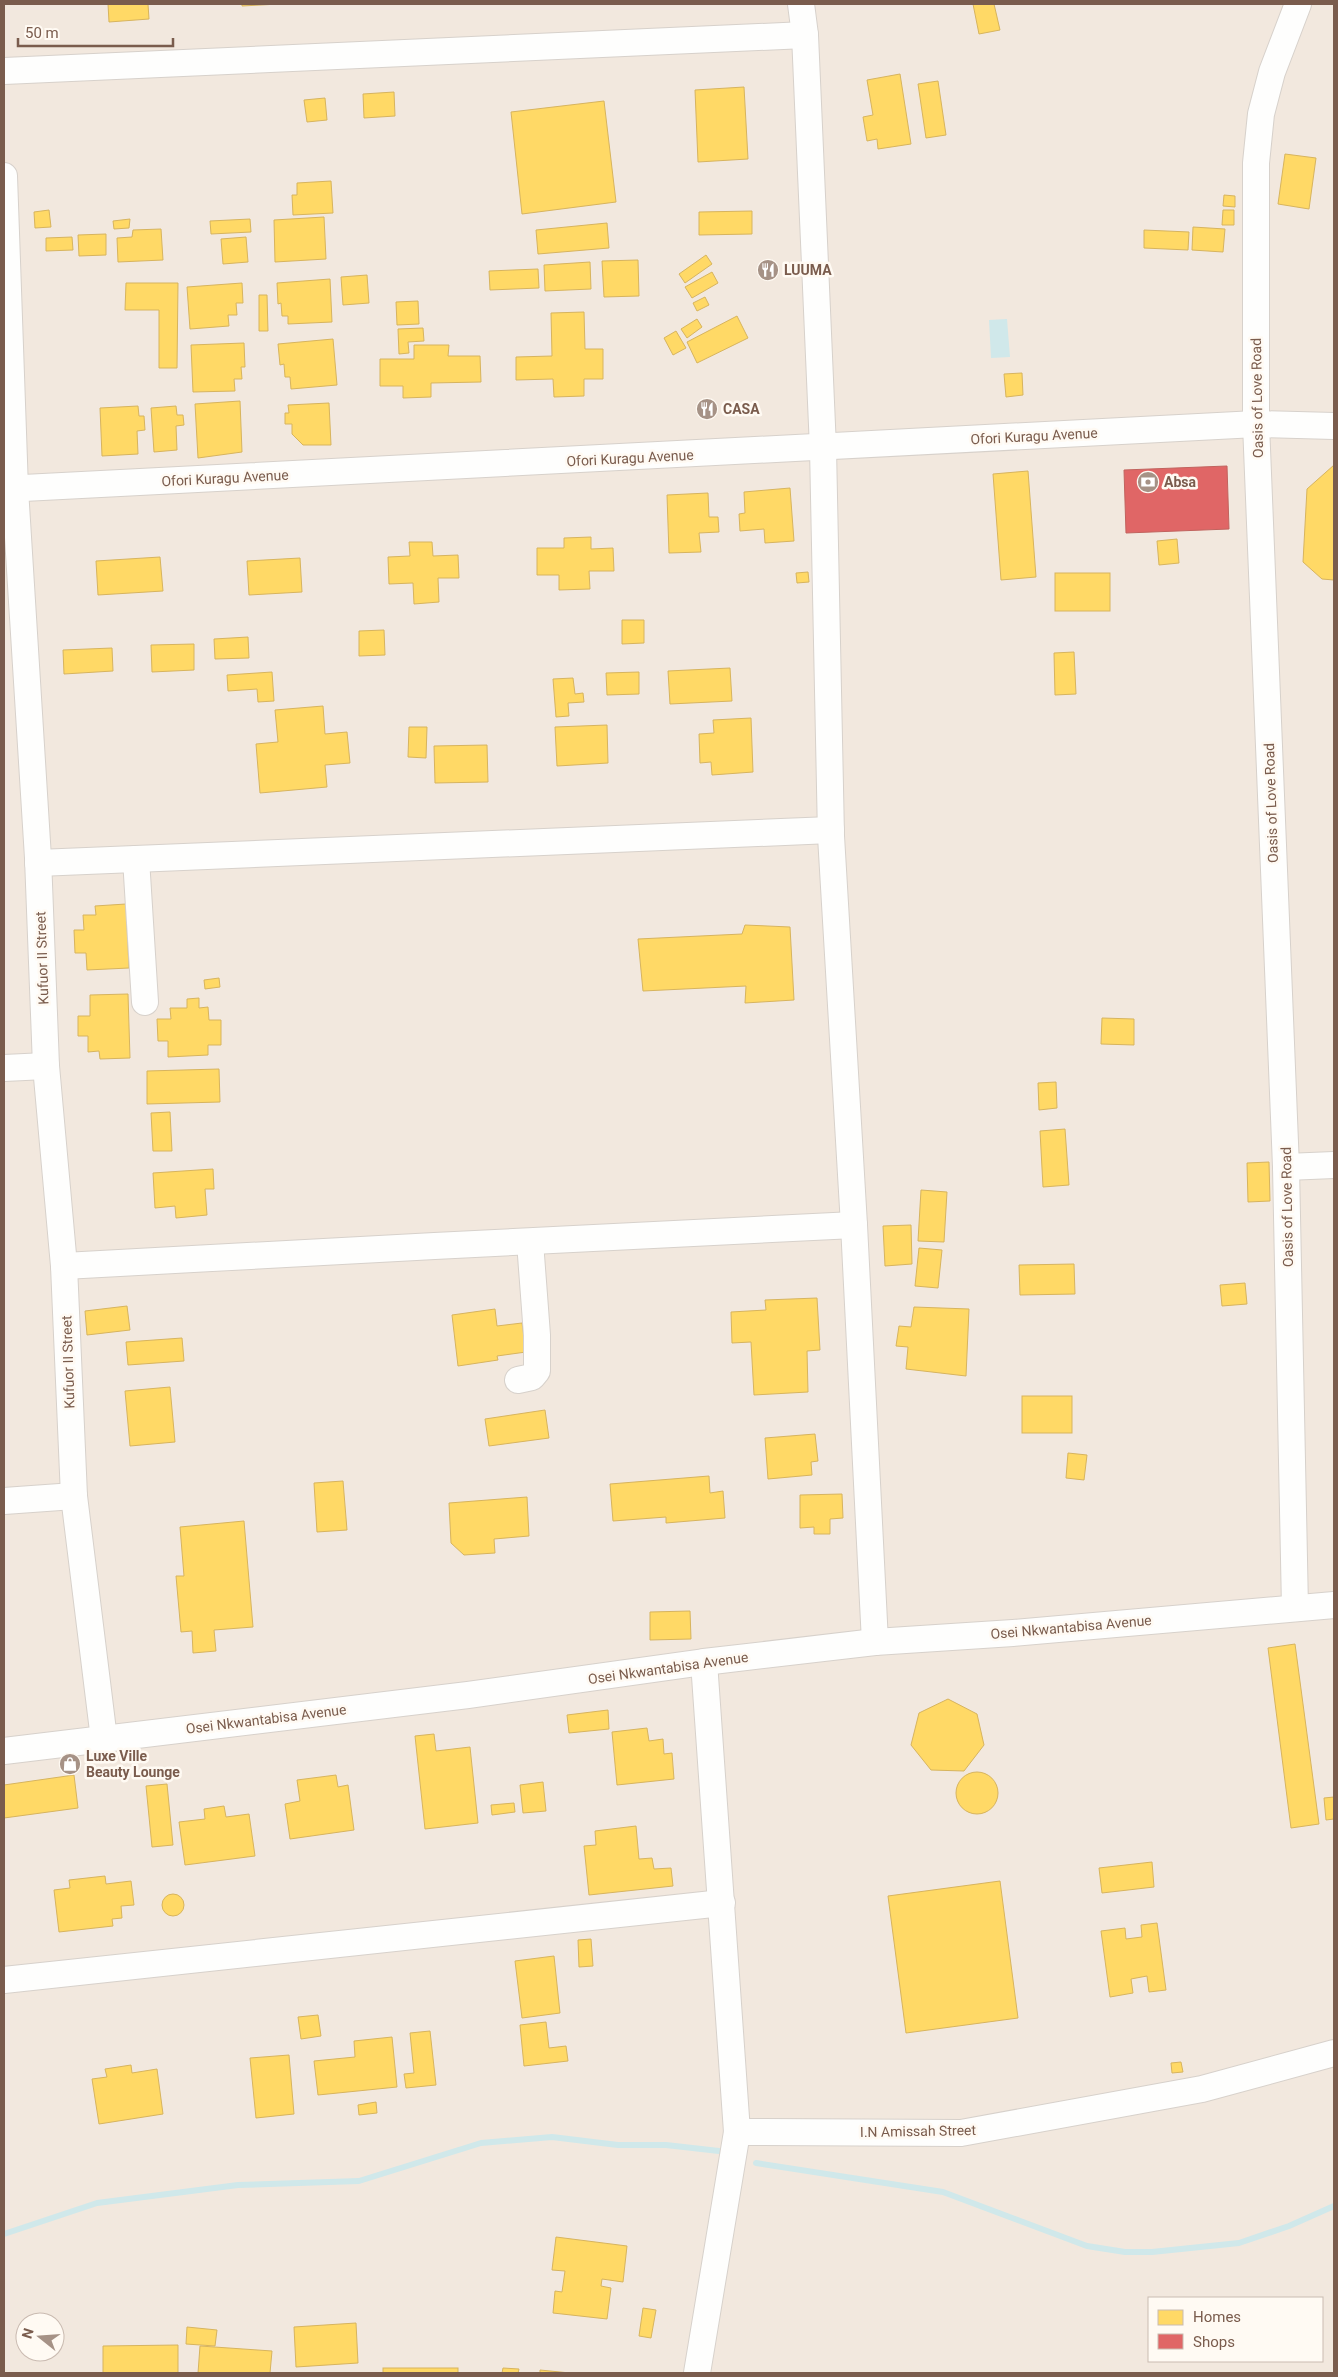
<svg xmlns="http://www.w3.org/2000/svg" width="1338" height="2377" viewBox="0 0 1338 2377" font-family="Roboto,sans-serif">
<rect width="100%" height="100%" fill="#f9f5f0"/>
<path fill="#f2e8de" fill-rule="evenodd" d="M4,4H1334V2373H4ZM1149,2298H1322V2361H1149ZM25,2322H55V2352H25Z"/>
<polygon fill="#d0e8ea" points="1007,319 1010,357 991,358 989,320"/>
<g fill="#ffd966" stroke="#d7b45e">
<polygon points="108,4 148,4 149,19 109,22"/>
<polygon points="242,4 279,4 242,6"/>
<polygon points="973,4 994,4 1000,30 979,34"/>
<polygon points="900,74 911,144 878,149 877,139 867,141 863,117 873,115 867,80"/>
<polygon points="938,81 946,135 926,138 918,84"/>
<polygon points="744,87 748,159 698,162 695,90"/>
<polygon points="394,92 395,116 364,118 363,94"/>
<polygon points="325,98 327,120 307,122 304,100"/>
<polygon points="604,101 616,202 522,214 511,112"/>
<polygon points="1285,154 1316,158 1309,209 1278,204"/>
<polygon points="331,181 333,213 293,215 292,195 297,195 297,183"/>
<polygon points="1224,195 1235,196 1235,207 1223,206"/>
<polygon points="49,210 51,227 35,228 34,212"/>
<polygon points="1223,210 1234,210 1234,225 1222,225"/>
<polygon points="752,211 752,234 699,235 699,212"/>
<polygon points="324,217 326,259 275,262 274,220"/>
<polygon points="130,219 129,228 114,229 113,221"/>
<polygon points="250,219 251,232 211,234 210,221"/>
<polygon points="607,223 609,248 538,254 536,230"/>
<polygon points="1193,227 1225,229 1223,252 1192,250"/>
<polygon points="161,229 163,260 118,262 117,238 132,237 133,230"/>
<polygon points="1144,230 1189,232 1188,250 1144,248"/>
<polygon points="106,234 106,255 79,256 78,235"/>
<polygon points="72,237 73,250 46,251 46,238"/>
<polygon points="246,237 248,262 223,264 221,239"/>
<polygon points="706,255 712,264 685,283 679,274"/>
<polygon points="638,260 639,296 604,297 602,261"/>
<polygon points="590,262 591,289 545,291 544,265"/>
<polygon points="538,269 539,288 490,290 489,271"/>
<polygon points="712,272 718,283 692,298 685,287"/>
<polygon points="367,275 369,303 343,305 341,277"/>
<polygon points="330,279 332,322 288,324 288,316 282,316 281,303 278,304 277,283"/>
<polygon points="126,283 178,283 177,368 159,368 159,310 125,310"/>
<polygon points="242,283 243,303 236,303 237,315 228,315 229,326 190,329 187,287"/>
<polygon points="259,295 267,295 268,331 259,331"/>
<polygon points="705,297 709,305 697,311 693,303"/>
<polygon points="418,301 419,324 397,325 396,302"/>
<polygon points="584,312 585,349 603,349 603,379 584,379 584,396 554,397 553,379 516,380 516,357 552,356 551,313"/>
<polygon points="737,316 748,338 697,363 687,342"/>
<polygon points="697,319 702,327 687,338 681,329"/>
<polygon points="423,328 424,341 408,342 409,353 399,354 398,329"/>
<polygon points="676,331 686,348 673,355 664,338"/>
<polygon points="333,339 337,385 291,389 290,377 285,377 284,364 280,365 278,344"/>
<polygon points="244,343 245,367 241,367 242,379 234,379 235,391 193,392 191,345"/>
<polygon points="414,345 449,345 448,356 480,356 481,382 431,383 431,397 403,398 403,386 380,386 380,359 414,359"/>
<polygon points="1022,373 1023,395 1006,397 1004,374"/>
<polygon points="240,401 242,452 198,458 195,404"/>
<polygon points="329,403 331,445 303,445 292,434 292,424 285,424 285,413 289,413 288,405"/>
<polygon points="138,406 139,416 144,416 145,430 137,431 138,454 102,456 100,408"/>
<polygon points="176,406 177,415 183,415 184,425 176,426 177,450 154,452 151,408"/>
<polygon points="1334,465 1334,580 1322,579 1303,562 1307,489"/>
<polygon points="1028,471 1036,577 1001,580 993,474"/>
<polygon points="790,488 794,541 765,543 764,529 740,531 739,514 745,513 744,492"/>
<polygon points="708,493 709,517 718,517 719,532 699,533 701,552 669,553 667,495"/>
<polygon points="591,537 591,549 613,548 614,571 589,571 590,589 559,590 559,575 537,575 537,548 564,548 564,538"/>
<polygon points="1177,539 1179,563 1159,565 1157,541"/>
<polygon points="409,542 432,542 433,556 458,555 459,578 438,578 439,602 414,604 413,583 389,584 388,557 410,556"/>
<polygon points="160,557 163,591 98,595 96,561"/>
<polygon points="300,558 302,592 249,595 247,561"/>
<polygon points="808,572 809,582 797,583 796,573"/>
<rect x="1055" y="573" width="55" height="38"/>
<polygon points="622,620 644,620 644,643 622,644"/>
<polygon points="384,630 385,655 359,656 359,631"/>
<polygon points="248,637 249,658 215,659 214,639"/>
<polygon points="194,644 194,670 152,672 151,645"/>
<polygon points="112,648 113,671 64,674 63,650"/>
<polygon points="1074,652 1076,694 1055,695 1054,653"/>
<polygon points="730,668 732,701 670,704 668,671"/>
<polygon points="272,672 274,701 258,702 257,689 228,691 227,675"/>
<polygon points="639,672 639,694 607,695 606,673"/>
<polygon points="573,678 575,694 583,693 584,702 568,703 569,716 556,717 553,679"/>
<polygon points="323,706 325,734 347,732 350,763 325,765 327,787 260,793 256,744 278,742 275,710"/>
<polygon points="751,718 753,772 712,775 711,762 700,763 699,734 714,733 713,720"/>
<polygon points="607,725 608,763 557,766 555,727"/>
<polygon points="409,727 427,727 426,758 408,757"/>
<polygon points="487,745 488,782 435,783 434,746"/>
<polygon points="126,904 129,968 87,970 86,953 75,953 74,930 84,930 83,915 96,915 95,906"/>
<polygon points="745,925 790,927 794,1000 745,1003 746,986 643,991 638,939 742,934"/>
<polygon points="219,978 220,987 205,989 204,980"/>
<polygon points="128,994 130,1058 100,1059 99,1051 88,1052 88,1036 78,1036 78,1016 90,1016 90,995"/>
<polygon points="199,998 199,1008 208,1007 209,1020 221,1020 221,1045 208,1045 208,1055 168,1057 168,1041 158,1041 157,1019 171,1019 170,1008 187,1008 187,999"/>
<polygon points="1102,1018 1134,1019 1134,1045 1101,1044"/>
<polygon points="219,1069 220,1102 147,1104 147,1071"/>
<polygon points="1056,1082 1057,1108 1039,1110 1038,1083"/>
<polygon points="170,1112 172,1151 153,1151 151,1113"/>
<polygon points="1065,1129 1069,1185 1043,1187 1040,1131"/>
<polygon points="1269,1162 1270,1201 1248,1202 1247,1163"/>
<polygon points="213,1169 214,1189 205,1189 207,1215 176,1218 175,1206 155,1208 153,1173"/>
<polygon points="921,1190 947,1192 944,1242 918,1241"/>
<polygon points="911,1225 912,1264 885,1266 883,1226"/>
<polygon points="919,1248 942,1250 938,1288 915,1286"/>
<polygon points="1074,1264 1075,1294 1020,1295 1019,1265"/>
<polygon points="1245,1283 1247,1304 1222,1306 1220,1285"/>
<polygon points="817,1298 820,1350 807,1351 808,1392 754,1395 751,1342 732,1343 731,1312 766,1310 765,1300"/>
<polygon points="127,1306 130,1330 87,1335 85,1311"/>
<polygon points="914,1307 969,1309 966,1376 906,1369 908,1347 896,1346 899,1326 911,1327"/>
<polygon points="495,1309 497,1326 522,1323 526,1352 497,1356 498,1360 458,1366 452,1315"/>
<polygon points="182,1338 184,1361 128,1365 126,1342"/>
<polygon points="170,1387 175,1442 130,1446 125,1391"/>
<rect x="1022" y="1396" width="50" height="37"/>
<polygon points="545,1410 549,1438 489,1446 485,1419"/>
<polygon points="815,1434 818,1461 811,1462 812,1475 768,1479 765,1438"/>
<polygon points="1068,1453 1087,1455 1084,1480 1066,1478"/>
<polygon points="709,1476 710,1493 723,1491 725,1518 666,1523 666,1517 613,1521 610,1484"/>
<polygon points="343,1481 347,1530 317,1532 314,1483"/>
<polygon points="842,1494 843,1518 830,1519 830,1534 814,1534 814,1527 800,1528 800,1495"/>
<polygon points="527,1497 529,1536 494,1539 495,1553 464,1555 451,1543 449,1503"/>
<polygon points="244,1521 253,1627 214,1630 216,1651 193,1653 192,1631 181,1632 176,1576 184,1576 180,1527"/>
<polygon points="690,1611 691,1639 650,1640 650,1612"/>
<polygon points="1295,1644 1319,1824 1291,1828 1268,1648"/>
<polygon points="948,1699 977,1714 984,1745 964,1771 931,1770 911,1745 919,1713"/>
<polygon points="608,1710 609,1729 569,1733 567,1715"/>
<polygon points="647,1728 649,1741 663,1739 664,1754 672,1753 674,1779 617,1785 612,1732"/>
<polygon points="434,1734 436,1751 470,1747 478,1823 425,1829 415,1736"/>
<circle cx="977" cy="1793" r="21"/>
<polygon points="74,1775 78,1808 4,1818 4,1785"/>
<polygon points="336,1775 338,1787 348,1785 354,1830 290,1839 285,1804 300,1801 297,1780"/>
<polygon points="543,1782 546,1811 523,1813 520,1785"/>
<polygon points="167,1784 173,1845 152,1847 146,1786"/>
<polygon points="1334,1797 1334,1819 1326,1820 1324,1798"/>
<polygon points="514,1803 515,1812 492,1815 491,1805"/>
<polygon points="224,1806 226,1817 249,1814 255,1856 185,1865 179,1822 205,1819 204,1809"/>
<polygon points="636,1826 639,1859 652,1858 654,1869 671,1868 673,1886 589,1895 584,1846 596,1845 595,1831"/>
<polygon points="1152,1862 1154,1887 1102,1893 1099,1868"/>
<polygon points="105,1876 106,1884 131,1881 134,1905 121,1906 122,1918 112,1919 113,1926 59,1932 54,1890 70,1888 69,1880"/>
<polygon points="1000,1881 1018,2018 906,2033 888,1896"/>
<circle cx="173" cy="1905" r="11"/>
<polygon points="1157,1923 1166,1990 1149,1992 1147,1976 1131,1979 1133,1993 1110,1997 1101,1931 1125,1928 1126,1939 1142,1937 1141,1925"/>
<polygon points="591,1939 593,1966 579,1967 578,1940"/>
<polygon points="554,1956 560,2013 522,2018 515,1961"/>
<polygon points="318,2015 321,2036 301,2039 298,2017"/>
<polygon points="546,2022 549,2048 566,2046 568,2061 524,2066 520,2025"/>
<polygon points="430,2031 436,2085 406,2088 404,2074 414,2073 410,2033"/>
<polygon points="392,2037 397,2087 318,2095 314,2061 355,2057 354,2041"/>
<polygon points="289,2055 294,2114 256,2118 250,2058"/>
<polygon points="1181,2062 1183,2072 1172,2073 1171,2063"/>
<polygon points="131,2065 132,2073 157,2069 163,2114 99,2124 92,2079 107,2077 105,2069"/>
<polygon points="376,2102 377,2113 359,2115 358,2105"/>
<polygon points="556,2237 627,2246 623,2282 602,2279 601,2286 611,2288 607,2319 553,2313 555,2291 562,2292 565,2271 552,2270"/>
<polygon points="643,2308 656,2310 651,2338 639,2336"/>
<polygon points="356,2323 358,2363 296,2367 294,2327"/>
<polygon points="187,2327 217,2330 215,2346 186,2344"/>
<polygon points="178,2345 178,2373 103,2373 103,2346"/>
<polygon points="200,2346 272,2351 270,2373 198,2373"/>
<rect x="383" y="2368" width="75" height="5"/>
<polygon points="503,2368 519,2369 518,2373 502,2373"/>
<polygon points="540,2370 570,2373 540,2373"/>
</g>
<polygon fill="#e06666" stroke="#c1635e" points="1227,466 1229,529 1126,533 1124,470"/>
<g fill="none" stroke-linecap="round" stroke-linejoin="round">
<g stroke="#d0e8ea" stroke-width="6">
<polyline points="756,2163 943,2192 1087,2246 1125,2252 1152,2252 1239,2243 1289,2226 1334,2206"/>
<polyline points="4,2234 97,2203 238,2185 359,2181 481,2143 552,2137 618,2145 666,2145 719,2151"/>
</g>
<g stroke="#d7d1cb" stroke-width="28">
<g id="minor">
<polyline points="801,4 805,35 823,448 831,836 854,1225 875,1642"/>
<polyline points="4,71 805,35"/>
<polyline points="4,176 15,489 38,858 46,1066 64,1266 74,1496 104,1739"/>
<polyline points="4,489 1256,424 1334,426"/>
<polyline points="136,859 145,1002"/>
<polyline points="38,863 831,830"/>
<polyline points="4,1068 46,1066"/>
<polyline points="1286,1167 1334,1165"/>
<path d="M64,1266C327,1250 591,1239 854,1225"/>
<polyline points="518,1380 532,1377 537,1371 537,1335 530,1242"/>
<polyline points="4,1501 74,1496"/>
<polyline points="1295,1608 1286,1167 1256,424 1256,163 1261,114 1272,72 1298,4"/>
<polyline points="704,1662 737,2132"/>
<polyline points="4,1751 468,1695 704,1662 875,1642 1013,1633 1334,1605"/>
<polyline points="4,1980 722,1903"/>
<polyline points="697,2373 737,2132 961,2133 1202,2089 1334,2053"/>
</g>
</g>
<use href="#minor" stroke="#fefefd" stroke-width="26"/>
</g>
<defs>
<g id="restaurant-disc" transform="scale(1.125)"><circle r="9.5" fill="#a69286" stroke="#fffaf3"/><path d="M-5-6h1v4h1v-4h1v4h1v-4h1v5L-1.5 .5V6h-2V.5L-5-1ZM5-6V6H3V1.5H1.5Q1.5-4 5-6Z" fill="#fff"/></g>
<g id="bank-disc" transform="scale(1.125)"><circle r="9.5" fill="#a69286" stroke="#fffaf3"/><path d="M-6-4H6V4H-6ZM0-2.3a2.3 2.3 0 1 0 0 4.6a2.3 2.3 0 1 0 0-4.6Z" fill="#fff"/></g>
<g id="shop-disc" transform="scale(1.125)"><circle r="9.5" fill="#a69286" stroke="#fffaf3"/><path d="M-5-2.5h2.3a2.7 3.5 0 0 1 5.4 0H5L5.5 6h-11ZM-1.5-2.5h3a1.5 2.3 0 0 0-3 0Z" fill="#fff"/></g>
</defs>
<g fill-rule="evenodd">
<use href="#restaurant-disc" x="768" y="270"/>
<use href="#restaurant-disc" x="707" y="409"/>
<use href="#bank-disc" x="1148" y="482"/>
<use href="#shop-disc" x="70" y="1764"/>
</g>
<g text-anchor="middle" stroke-width="5" stroke-linejoin="round" paint-order="stroke">
<g font-size="14" font-weight="bold" fill="#7a5c4d" stroke="#fffaf3" text-anchor="start">
<text x="784" y="275">LUUMA</text>
<text x="723" y="414">CASA</text>
<text x="1164" y="487">Absa</text>
<text x="86" y="1761">Luxe Ville<tspan x="86" dy="16">Beauty Lounge</tspan></text>
</g>
<g font-size="14" fill="#7a5c4d" stroke="#fffaf3">
<text transform="translate(1257 398) rotate(-91)" y="5">Oasis of Love Road</text>
<text transform="translate(1034 436) rotate(-3)" y="5">Ofori Kuragu Avenue</text>
<text transform="translate(630 458) rotate(-3)" y="5">Ofori Kuragu Avenue</text>
<text transform="translate(225 478) rotate(-3)" y="5">Ofori Kuragu Avenue</text>
<text transform="translate(1271 803) rotate(-92)" y="5">Oasis of Love Road</text>
<text transform="translate(42 958) rotate(-92)" y="5">Kufuor II Street</text>
<text transform="translate(1287 1207) rotate(-91)" y="5">Oasis of Love Road</text>
<text transform="translate(68 1362) rotate(-92)" y="5">Kufuor II Street</text>
<text transform="translate(1071 1627) rotate(-5)" y="5">Osei Nkwantabisa Avenue</text>
<text transform="translate(668 1668) rotate(-8)" y="5">Osei Nkwantabisa Avenue</text>
<text transform="translate(266 1719) rotate(-7)" y="5">Osei Nkwantabisa Avenue</text>
<text transform="translate(918 2131) rotate(-1)" y="5">I.N Amissah Street</text>
</g>
</g>
<rect width="1338" height="2377" fill="none" stroke="#7a5c4d" stroke-width="10"/>
<rect x="1148" y="2297" width="175" height="65" fill="#fffaf3" stroke="#cabbb1"/>
<rect x="1158" y="2310" width="25" height="15" fill="#ffd966" stroke="#cabbb1"/>
<text x="1193" y="2322" font-size="15" fill="#7a5c4d">Homes</text>
<rect x="1158" y="2334" width="25" height="15" fill="#e06666" stroke="#cabbb1"/>
<text x="1193" y="2347" font-size="15" fill="#7a5c4d">Shops</text>
<g transform="translate(40 2337) rotate(287)"><circle r="24" fill="#fffaf3" stroke="#cabbb1"/>
<path d="M0-4L9 19L0 12L-9 19Z" fill="#a69286"/>
<text y="-8" font-size="14" font-weight="bold" text-anchor="middle" fill="#7a5c4d">N</text>
</g>
<path d="M18 38v8h155v-8" fill="none" stroke="#7a5c4d" stroke-width="2.5"/>
<text x="25" y="38" font-size="15" fill="#7a5c4d" stroke="#fffaf3" stroke-width="4" paint-order="stroke">50 m</text>
</svg>
